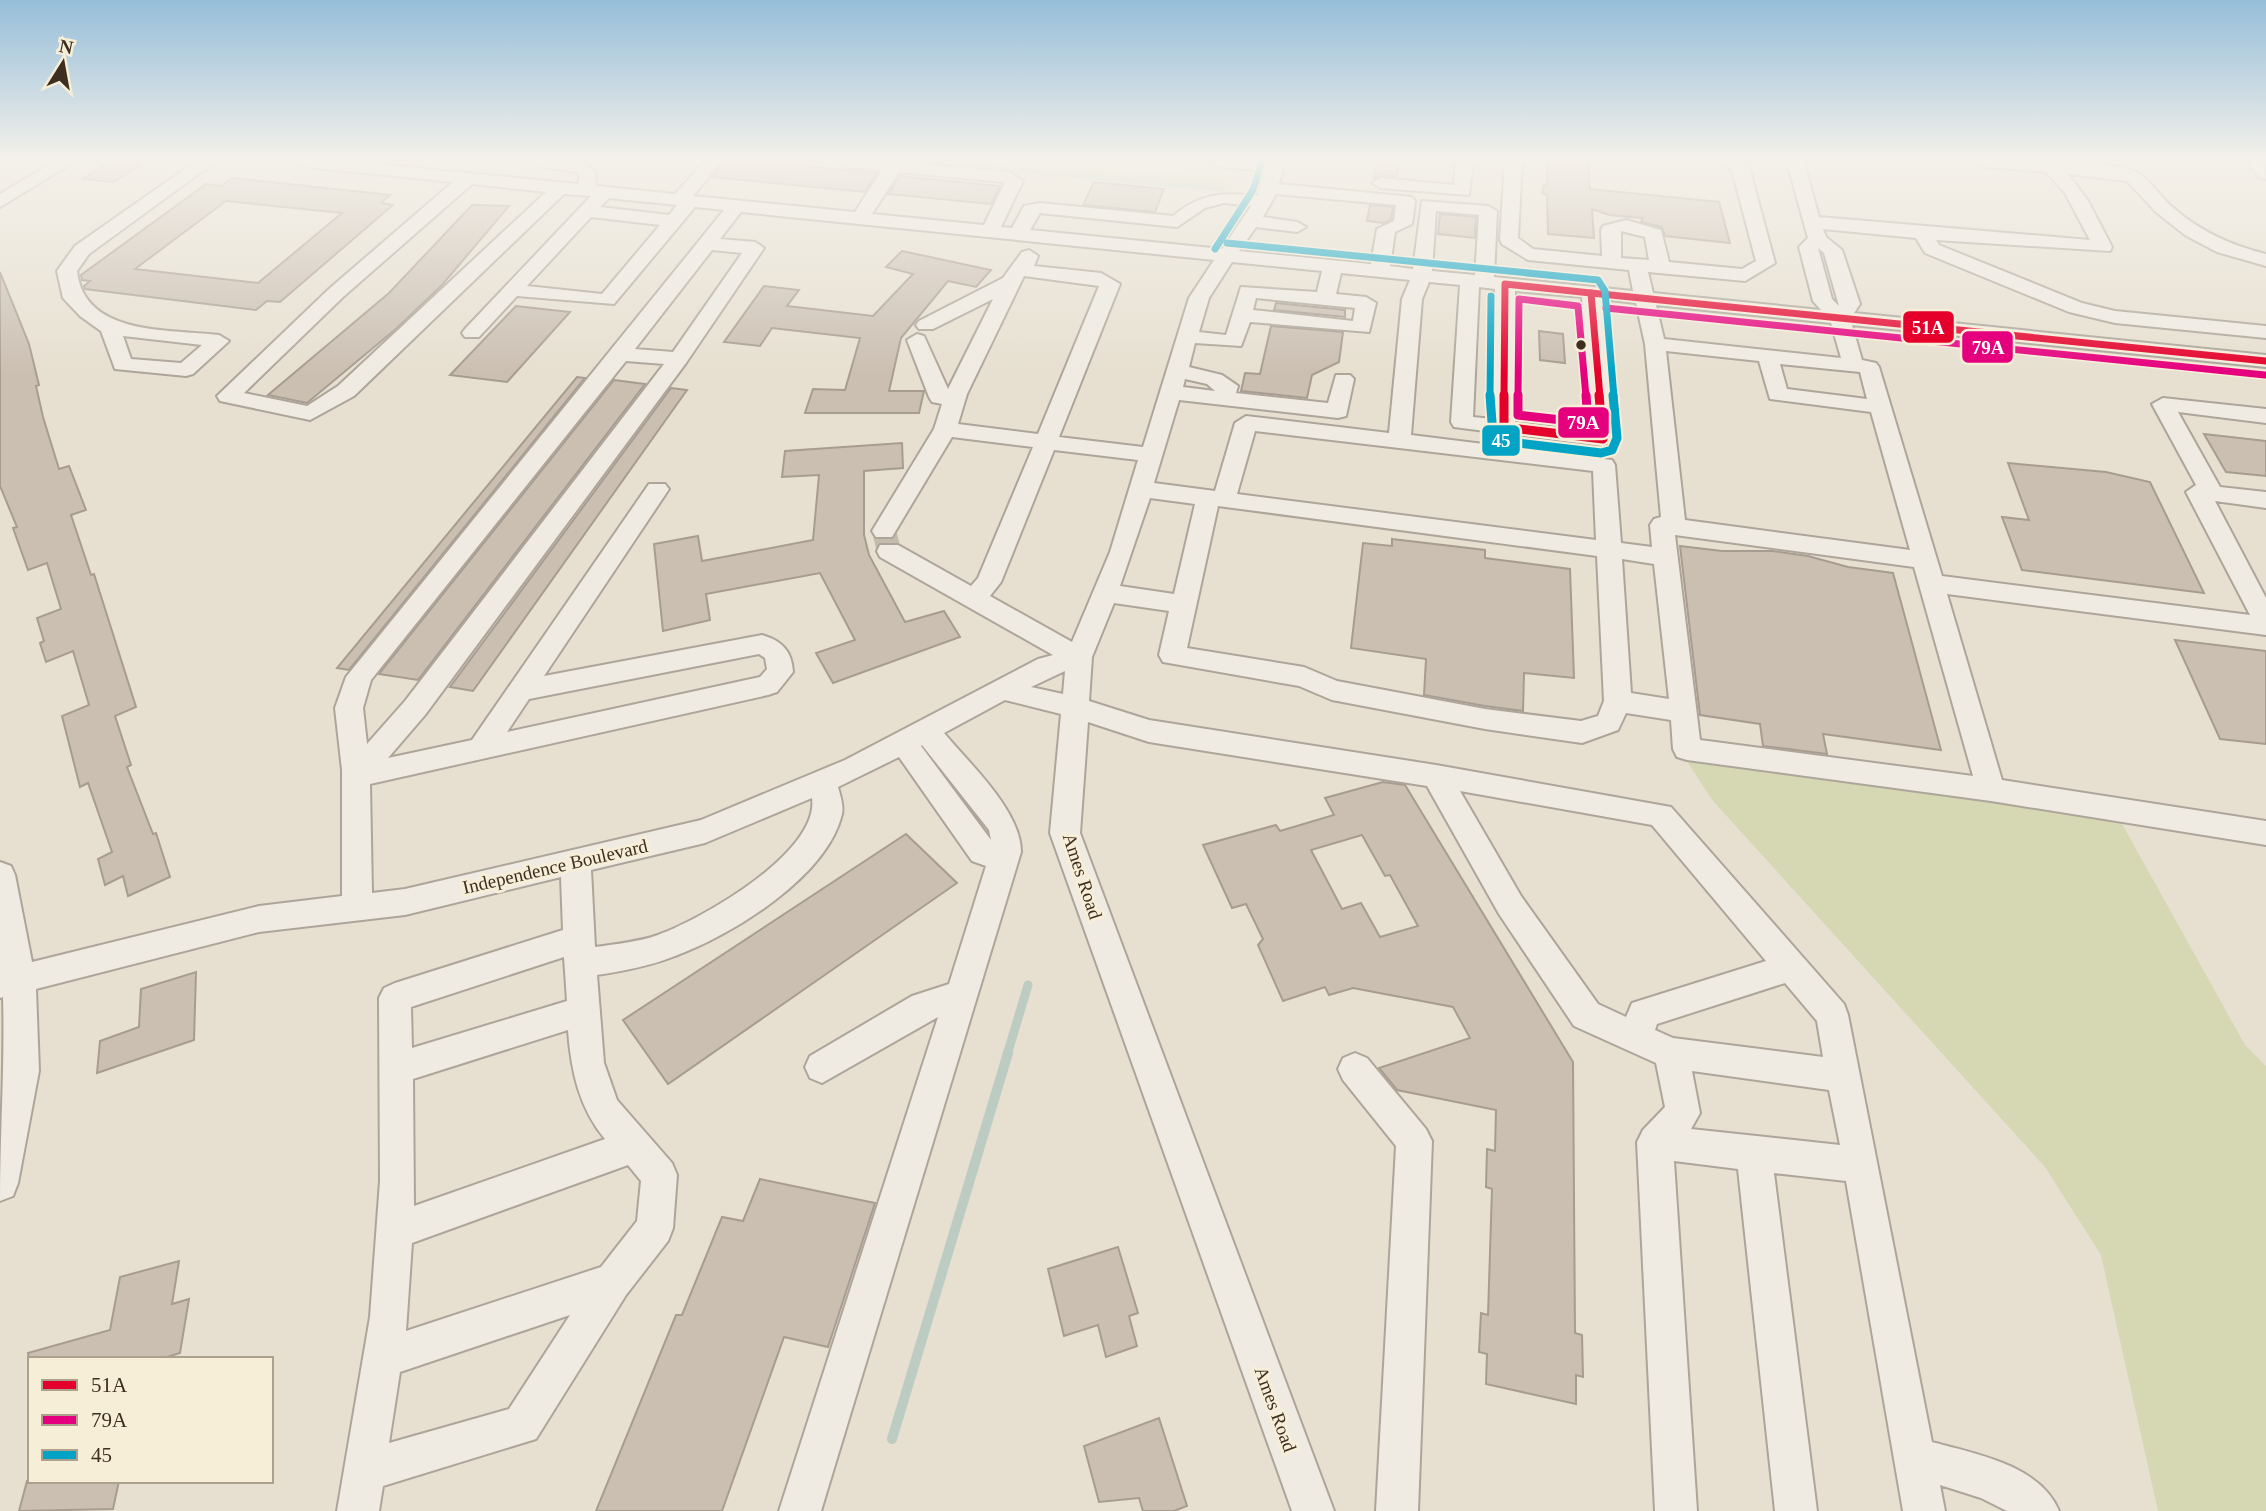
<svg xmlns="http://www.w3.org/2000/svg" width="2266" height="1511" viewBox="0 0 2266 1511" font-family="'Times New Roman',serif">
<rect width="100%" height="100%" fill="#e7e0d1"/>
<g fill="#d6d7b3">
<polygon points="895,162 1043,162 1224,179 1225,191 1212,191"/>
<polygon points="1682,754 2121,822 2245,1045 2266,1066 2266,1511 2158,1511 2101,1255 2045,1167 1713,801"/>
</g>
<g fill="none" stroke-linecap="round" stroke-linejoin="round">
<polyline stroke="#bcccc2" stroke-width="5" points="936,162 1222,189"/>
<polyline stroke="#bcccc2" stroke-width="9" points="1007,1055 1028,985"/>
<polyline stroke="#bcccc2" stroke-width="10" points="892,1439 1008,1053"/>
</g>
<g fill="#cbbfb2" stroke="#a89c90" stroke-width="2" fill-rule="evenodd">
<polygon points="109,162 144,162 114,182 83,179"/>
<polygon points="724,162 756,162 877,173 865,192 712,177"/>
<polygon points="1376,162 1399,162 1397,177 1381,175 1374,179"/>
<polygon points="1547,162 1588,162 1590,189 1719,202 1730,243 1665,236 1662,227 1641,222 1643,218 1609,215 1592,209 1594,238 1548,234 1547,195 1542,193 1544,185 1547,185"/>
<polygon points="900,176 1000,186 991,204 888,194"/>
<path d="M232,178L390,195L381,203L393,205L280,302L267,301L256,310L85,289L84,286L90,281L82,280L81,275L206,184L221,186ZM226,201L342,213L258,283L135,269Z"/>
<polygon points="1094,182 1164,189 1155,212 1083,205"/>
<polygon points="472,205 509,206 442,285 397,328 307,403 268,395 389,293"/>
<polygon points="1370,205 1393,207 1391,219 1384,223 1367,221"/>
<polygon points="1440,214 1476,217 1475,238 1438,234"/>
<polygon points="902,251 991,270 976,287 948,281 901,338 889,391 924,391 919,413 805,413 813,389 845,390 860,338 772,328 760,346 724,342 764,286 799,290 787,306 873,316 913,274 886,267"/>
<polygon points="0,272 29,344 39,385 36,386 43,417 59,469 69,466 86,510 71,515 91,575 94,574 136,707 115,716 131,765 127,767 153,834 156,833 170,877 128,896 123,876 105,885 98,859 112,852 88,783 80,787 62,716 89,705 73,651 46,662 40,643 44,641 37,618 61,609 47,563 28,570 13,528 17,527 0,486"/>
<polygon points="1276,303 1345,310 1345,317 1274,310"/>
<polygon points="516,306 570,312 507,382 450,375"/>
<polygon points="1271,326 1343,332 1339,362 1312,375 1307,398 1241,391 1245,373 1260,374"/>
<polygon points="1539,331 1563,334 1565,363 1540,360"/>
<polygon points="577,377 585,378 349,670 337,668"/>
<polygon points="614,380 645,384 418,680 379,674"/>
<polygon points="671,388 687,390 473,691 450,687"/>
<polygon points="2204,434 2266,441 2266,476 2226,472"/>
<polygon points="902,443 903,468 864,471 864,535 869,555 905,622 944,611 960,637 833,683 816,653 855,640 820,573 706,594 710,620 663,631 654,544 698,536 702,561 813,540 819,475 782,477 785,451"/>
<polygon points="2008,463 2106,472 2150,482 2204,593 2022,570 2002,517 2029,520"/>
<polygon points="1392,539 1485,550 1485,558 1570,569 1574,678 1524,673 1523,711 1485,706 1424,695 1426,659 1351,648 1363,543 1392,546"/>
<polygon points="1680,546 1722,551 1772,551 1808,556 1848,567 1893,573 1941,750 1823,734 1827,754 1763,746 1760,724 1700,715"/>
<polygon points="2175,640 2266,651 2266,744 2220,739"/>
<path d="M1383,782L1405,785L1573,1062L1575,1333L1582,1335L1583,1377L1576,1375V1404L1486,1384L1487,1354L1479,1352L1481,1313L1488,1315L1492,1189L1486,1187L1487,1149L1495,1151L1496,1110L1397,1090L1379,1068L1470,1038L1453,1007L1353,988L1329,995L1325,987L1283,1001L1258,945L1263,939L1246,904L1232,908L1203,845L1276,825L1280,831L1334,815L1325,798ZM1362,835L1385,876L1390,875L1418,926L1380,937L1361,903L1342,909L1311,850Z"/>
<polygon points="906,834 957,883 668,1084 623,1020"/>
<polygon points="196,972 194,1040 97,1073 100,1041 139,1027 141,989"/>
<polygon points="760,1179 875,1203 828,1347 784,1337 722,1511 596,1511 676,1315 682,1315 722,1217 743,1221"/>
<polygon points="1118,1247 1138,1313 1129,1316 1137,1346 1106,1357 1098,1325 1064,1336 1048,1269"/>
<polygon points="179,1261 172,1304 189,1299 180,1353 161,1359 29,1359 28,1353 110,1330 120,1277"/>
<polygon points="1159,1418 1187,1506 1174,1511 1143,1511 1139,1498 1099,1502 1084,1446"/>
<polygon points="27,1481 119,1481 113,1509 19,1511"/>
</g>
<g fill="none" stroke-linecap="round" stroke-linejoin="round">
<polyline stroke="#c5bcae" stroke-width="24" stroke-dasharray="24 12" stroke-linecap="butt" points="884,531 889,551"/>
<g stroke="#ada599" stroke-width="4">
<g id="minor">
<polygon points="54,162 74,162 0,207 0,194"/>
<path d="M195,162H215L89,254L77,271C84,336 168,329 219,335L229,341L193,374L186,376L115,369L101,331L80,316L63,298L57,271L75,246ZM123,336L202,345L181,363L131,359Z"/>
<path d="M298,162H354L578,184L580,176L577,172L542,167L533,162C553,161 580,157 595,171L596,186L675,194L704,162H721L693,196L855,212L882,170L847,167L839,162H899L1009,172L1023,181L1001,227L1012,228L1024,206L1040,203L1173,216C1201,193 1222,192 1257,196L1265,171L1219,167L1211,162H1285L1279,184L1412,197L1415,201L1412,224L1395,232L1390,266L1413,269L1422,201L1488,206L1497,211L1494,277L1633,291L1629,270L1528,260L1502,244L1500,240L1505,162H1522L1518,238L1533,249L1602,256L1601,230L1603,226L1626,220L1661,230L1669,262L1742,269L1756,261L1732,170L1719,162H1742L1749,167L1775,263L1745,281L1648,272L1653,293L1821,310L1813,301L1799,247L1808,238L1787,162H1804L1819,217L2090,240L2065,193L2046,172L1984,167L1975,162C2004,160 2114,160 2136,172C2149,179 2160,196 2171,206C2199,231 2230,245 2266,254V266L2217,252L2185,235L2156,212L2127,181L2068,174L2088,201L2112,247L2110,251L1936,240L1939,245L2082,303L2115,311L2266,326V338L2115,323L2069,312L1925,253L1916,238L1823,229L1826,237L1842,250L1860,304L1854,313L2266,355V367L1852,325L1862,360L1876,363L1879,367L1942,576L2250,615L2186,492L2196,485L2152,404L2163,398L2266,409V423L2178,412L2220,487L2266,492V508L2215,501L2266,598V635L1947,594L2002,780L2266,821V845L1991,801L1687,760L1677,757L1673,749L1671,720L1626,713L1618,730L1582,743L1485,729L1332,700L1299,686L1163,662L1159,655L1169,611L1114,603L1092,657L1089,701L1149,720L1436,765L1671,807L1844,1004L1848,1015L1932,1442C1976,1454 2040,1465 2059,1511H2007L1981,1498L1940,1485L1945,1511H1903L1846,1181L1774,1173L1817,1511H1775L1738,1169L1674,1161L1697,1511H1655L1637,1142L1643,1130L1665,1107L1656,1063L1574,1026L1499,914L1427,786L1149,742L1088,722L1080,833L1334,1511H1292L1050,833L1061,714L1005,700L944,733C970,764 1021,811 1021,852L821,1511H779L938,1017L822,1083L810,1078L805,1067L810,1056L912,996L949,984L986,866L972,861L899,757L838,787C840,795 844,805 842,814C827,877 732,935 675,956C650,966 624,971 597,975L604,1063L617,1100L672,1163L677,1175L673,1228L668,1241L626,1295L536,1439L383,1486L379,1511H337L370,1317L380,1181L379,998L384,988L395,983L563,930L561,877L405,915L259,932L36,989L39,1071L18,1183L13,1196L0,1201C0,1132 5,1066 3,997L0,998V862L11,866L15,875L32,962L259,906L342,896V770L335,708L346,677L724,210L695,207L614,304L517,296L479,337H465L462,333L465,329L591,196L564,194L354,396L310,420L220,401L217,396L329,289L453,182L306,167ZM899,172L1004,182H1005L984,225L872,214ZM472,184L546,192L338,386L307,406L244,393L343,297ZM1276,194L1396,205L1394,221L1377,229L1371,264L1239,251L1256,227L1297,232L1306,227L1297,222L1263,217ZM609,198L677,205L669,215L600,207ZM1224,203L1251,206L1222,249L1030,230L1040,213L1177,227L1205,208ZM1436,211L1479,215L1475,275L1432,271ZM741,212L1214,260L1189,298L1143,447L1059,437L1120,284L1101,273L1034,266L1038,256L1029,250L1022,252L1003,278L919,321L916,325L919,329H933L993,299L948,389L924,336L917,334L907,340L929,397L932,402L942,404L934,429L872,531L876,537H892L952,437L1033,447L978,578L971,586L898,545H880L877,551L880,557L1053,655L1038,659L845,760L701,820L405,889L372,893L370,784L768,695L777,692L793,672C792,651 782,641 762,635L544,676L669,489L665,484H649L472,740L388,758L425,715L686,363L764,248L755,242L720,239ZM591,217L660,225L602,294L527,286ZM1621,231L1645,237L1649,260L1621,258ZM1818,248L1824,253L1839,306L1832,299ZM712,250L742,253L673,352L635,349ZM1232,262L1322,271L1317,292L1241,287L1226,335L1199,332L1209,298ZM1341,273L1410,280L1402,299L1389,433L1246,416L1235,423L1215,491L1154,483L1179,400L1338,418L1346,416L1354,379L1350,375H1336L1328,403L1236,393L1238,386L1222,375L1189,367L1195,343L1241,346L1250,322L1369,332L1376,303L1366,297L1336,294ZM1024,276L1099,286L1038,434L958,424L967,394ZM1429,282L1460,285L1451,422L1454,427L1603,446L1614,439L1601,299L1636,303L1645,344L1661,517L1654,519L1650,525L1652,547L1621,543L1615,465L1612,460L1411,435L1422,299ZM1479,287L1495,289L1493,419L1473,417ZM1515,291L1582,297L1591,431L1515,422ZM1256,298L1355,308L1353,321L1253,310ZM1656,305L1831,323L1841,358L1664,339ZM1666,351L1759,361L1770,399L1871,412L1910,550L1685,520ZM626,361L664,364L405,701L367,744L363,708L371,680ZM1780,364L1860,372L1867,399L1787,389ZM1185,379L1207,384L1215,391L1183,387ZM1255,431L1593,471L1596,540L1237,494ZM1054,450L1138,460L1110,552L1072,642L990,596L1001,582ZM1150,498L1195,504L1174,594L1120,586ZM1218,506L1597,556L1604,701L1598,716L1581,721L1485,709L1337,681L1304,667L1187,648ZM1675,535L1914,567L1973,776L1700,740ZM1622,559L1654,564L1669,699L1631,693ZM759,654L765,658L767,669L760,677L507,732L529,699ZM1065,671L1063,694L1031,687ZM922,745L989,830L991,840L921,746ZM1460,791L1652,825L1766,961L1632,1003L1626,1017L1598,1004L1521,896ZM812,798C820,852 702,919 658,935C638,942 617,944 595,947L591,870L705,843ZM564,957L567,1001L412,1048L411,1007ZM1785,983L1817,1021L1823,1057L1673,1038L1655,1030L1657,1024ZM568,1030C571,1070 579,1108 605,1139L414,1206L413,1079ZM1692,1071L1829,1090L1840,1145L1691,1129L1700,1113ZM628,1165L641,1181L637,1221L601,1267L406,1331L412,1243ZM570,1315L509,1409L389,1443L400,1372Z"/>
<polygon points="1456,162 1473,162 1469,195 1381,188 1372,183 1381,178 1454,185"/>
<polygon points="2246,162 2264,162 2266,179 2260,178"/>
<polygon points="1355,1053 1367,1058 1426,1129 1432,1141 1418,1511 1376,1511 1396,1146 1343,1080 1338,1069 1343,1058"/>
</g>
</g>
<use href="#minor" fill="#efebe3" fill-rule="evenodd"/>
<g stroke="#f7eed8" stroke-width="10">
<g id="bus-1-far1">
<polyline points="1591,293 2266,361"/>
<polyline points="1504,397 1505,284 1591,293 1600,397"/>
</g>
</g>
<g stroke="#f7eed8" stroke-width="13">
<polyline id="bus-1" points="1504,395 1504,427 1603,439 1599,395"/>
</g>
<g stroke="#f7eed8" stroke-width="10">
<g id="bus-2-far1">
<polyline points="1606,308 2265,375"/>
<polyline points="1518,397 1519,299 1578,306 1586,397"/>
</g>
</g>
<g stroke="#f7eed8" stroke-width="13">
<polyline id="bus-2" points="1518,395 1518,415 1588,423 1586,395"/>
</g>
<g stroke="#f7eed8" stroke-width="10">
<g id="bus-3-far1">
<polyline points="1227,243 1598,280 1605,291 1614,397"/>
<polyline points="1215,249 1253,190 1262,162"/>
<polyline points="1490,397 1491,296"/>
</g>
</g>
<g stroke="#f7eed8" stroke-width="13">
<polyline id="bus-3" points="1490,395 1493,436 1502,441 1601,453 1612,450 1617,438 1613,395"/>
</g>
<use href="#bus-1-far1" stroke="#e4002b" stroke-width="7"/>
<use href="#bus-1" stroke="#e4002b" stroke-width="9"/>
<use href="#bus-2-far1" stroke="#e5007d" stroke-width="7"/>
<use href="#bus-2" stroke="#e5007d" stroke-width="9"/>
<use href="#bus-3-far1" stroke="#03a3c5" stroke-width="7"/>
<use href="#bus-3" stroke="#03a3c5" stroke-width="9"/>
</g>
<linearGradient id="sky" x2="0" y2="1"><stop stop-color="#96bed9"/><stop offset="0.43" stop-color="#f4f1ea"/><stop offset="1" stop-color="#f4f1ea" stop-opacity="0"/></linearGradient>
<rect width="2266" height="373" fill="url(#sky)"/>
<circle fill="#3d2e20" stroke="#f7eed8" stroke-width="2.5" cx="1581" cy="345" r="6"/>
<g text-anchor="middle" stroke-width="6" stroke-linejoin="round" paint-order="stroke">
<g font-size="19" fill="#3d2e20" stroke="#f7eed8">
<text transform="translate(555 866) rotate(-13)" y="7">Independence Boulevard</text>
<text transform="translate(1083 876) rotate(72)" y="7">Ames Road</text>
<text transform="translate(1276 1409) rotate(70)" y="7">Ames Road</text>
</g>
</g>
<g stroke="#f7eed8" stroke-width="2.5">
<rect x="1902" y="310" width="53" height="34" rx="7" fill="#e4002b"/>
<rect x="1961" y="330" width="53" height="34" rx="7" fill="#e5007d"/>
<rect x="1557" y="406" width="53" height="33" rx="7" fill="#e5007d"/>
<rect x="1481" y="424" width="40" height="33" rx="7" fill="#03a3c5"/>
</g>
<g font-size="19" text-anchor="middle" font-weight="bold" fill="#fff">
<text x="1928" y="334">51A</text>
<text x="1988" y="354">79A</text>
<text x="1583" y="429">79A</text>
<text x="1501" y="447">45</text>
</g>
<rect x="28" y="1357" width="245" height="126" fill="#f7eed8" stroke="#ada18e" stroke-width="2"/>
<rect x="42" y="1380" width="35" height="10" fill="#e4002b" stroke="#ada18e" stroke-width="2"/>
<text x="91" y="1392" font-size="21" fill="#3d2e20">51A</text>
<rect x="42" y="1415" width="35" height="10" fill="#e5007d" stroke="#ada18e" stroke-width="2"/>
<text x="91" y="1427" font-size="21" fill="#3d2e20">79A</text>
<rect x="42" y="1450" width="35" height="10" fill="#03a3c5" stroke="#ada18e" stroke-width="2"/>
<text x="91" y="1462" font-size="21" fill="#3d2e20">45</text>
<g transform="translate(63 63) rotate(11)" stroke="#f7eed8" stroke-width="5" paint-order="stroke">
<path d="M0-5L12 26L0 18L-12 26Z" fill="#3d2e20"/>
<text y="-10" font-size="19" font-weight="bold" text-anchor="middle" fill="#3d2e20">N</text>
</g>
</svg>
